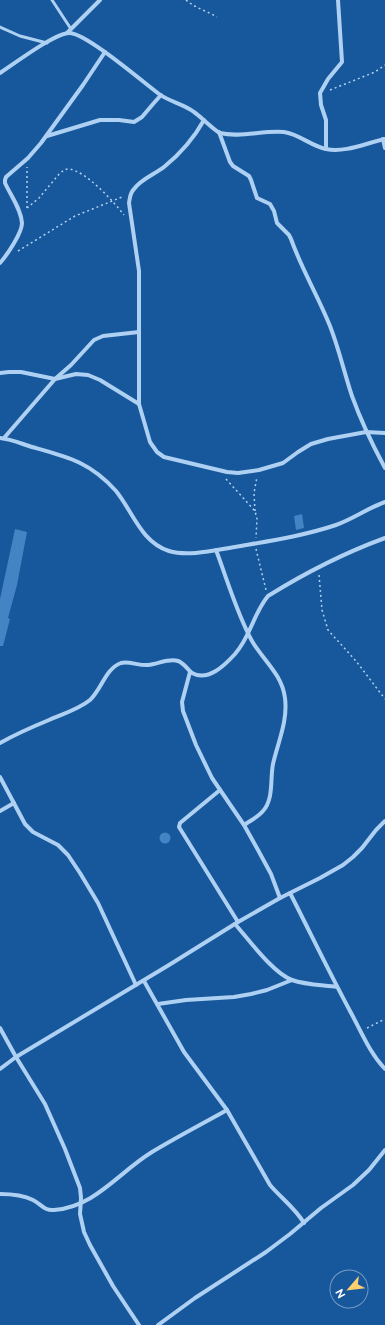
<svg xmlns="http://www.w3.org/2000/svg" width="385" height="1325" viewBox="0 0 385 1325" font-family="Raleway,sans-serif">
<rect width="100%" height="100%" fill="#17579c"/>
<g fill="#4483c4">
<polygon points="302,514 304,528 296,530 294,516"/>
<polygon points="15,529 27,532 17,585 8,618 10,619 3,646 0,646 0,599"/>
<circle cx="165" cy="838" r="5.5"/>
</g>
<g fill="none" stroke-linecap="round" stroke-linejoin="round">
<g stroke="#aed0f2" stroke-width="1.5" stroke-dasharray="2 3" stroke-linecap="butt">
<path d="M186,0C195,8 207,11 217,17"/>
<polyline points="330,90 375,72 385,65"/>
<path d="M27,208L39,198L60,173C63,171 65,169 69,169C86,171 114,202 124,215"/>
<polyline points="27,208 27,167"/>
<polyline points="18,251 75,216 122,197"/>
<polyline points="226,479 255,511 257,519 256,538"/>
<polyline points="255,511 254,493 257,477"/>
<polyline points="256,549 266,590"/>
<polyline points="319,575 322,610 328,630 356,661 385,699"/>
<polyline points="367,1028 385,1019"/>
</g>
<g stroke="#aed0f2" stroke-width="3">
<polyline points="52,0 71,29"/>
<polyline points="0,27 20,36 47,43"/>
</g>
<g stroke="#aed0f2" stroke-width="4">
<polyline points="67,33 100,0"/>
<path d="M0,73C14,64 56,32 70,33C87,34 143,82 159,94C170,102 184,104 194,112C200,116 215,131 220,133C240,138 263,130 284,132C299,134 311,146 326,149C345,153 366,143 385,139"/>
<path d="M204,120C194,138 180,154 164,167C155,174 141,179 134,189C130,193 130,197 129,203L139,271V404L150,442L157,452L164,457L227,472L238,473L259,470L283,463L298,452L311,444L328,439L366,432L385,433"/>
<path d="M219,132L230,162L233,166L249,176L251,180L257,198L270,204L274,211L277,223L289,235L291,239C302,270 318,296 330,326C339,349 344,372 352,396C361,421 372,444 385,468"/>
<polyline points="47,136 100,120 119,120 134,122 142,117 153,104 161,95"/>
<polyline points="383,139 385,148"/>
<polyline points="326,149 326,120 321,105 320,93 328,79 342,62 338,0"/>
<path d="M0,263C7,255 22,233 22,223C21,209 11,196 5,183V180L6,177L28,158L41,143L83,85L105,52"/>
<polyline points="0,373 9,372 21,372 55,379 76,374 88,375 100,380 139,404"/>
<path d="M0,438C11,439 22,444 32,447C68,457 90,462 116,491C133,512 141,542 169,551C188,557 216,550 235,547C269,541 303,536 336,525C353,519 368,508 385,502"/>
<polyline points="4,438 55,379 71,365 94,340 103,336 139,332"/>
<path d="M216,550C227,579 237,614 252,641C263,660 282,674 285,698C288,721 278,742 273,764C270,778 274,799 263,811C258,817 250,821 244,825"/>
<polyline points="190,672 182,702 183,711 196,745 212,778 244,825 258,850 271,874 280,898"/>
<path d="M0,743C16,734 32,727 49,720C63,714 79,709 90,700C102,689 105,669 121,663C129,661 140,666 148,665C158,664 169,658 178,661C184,663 187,669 192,673C208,682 225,665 235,654C251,636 253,614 268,596C305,573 344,553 385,538"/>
<polyline points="0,777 25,824 33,832 58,845 68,855 80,873 98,903 136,985"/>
<polyline points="220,790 180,823 179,827 238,922"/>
<polyline points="0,811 14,803"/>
<path d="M290,893C310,932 329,972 350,1011C361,1031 369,1052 385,1069"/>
<path d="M235,924C249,940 273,973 292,980C306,985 322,985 337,987"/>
<path d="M144,981L184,1052L227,1110L270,1185C281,1198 295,1208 304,1223"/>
<polyline points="158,1004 186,1000 234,997 251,994 267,990 292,980"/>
<polyline points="0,1028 16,1057 45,1104 65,1149 80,1188 81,1198 80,1214 84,1232 90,1245 113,1286 139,1325"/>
<polyline points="0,1069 16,1057 169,965 238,922 280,898 320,878 343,865 353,857 362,848 376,830 385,821"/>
<path d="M0,1194C11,1194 23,1195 33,1200C41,1204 44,1211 54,1210C95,1207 119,1172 152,1152C177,1137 202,1124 227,1110"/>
<polyline points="158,1325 195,1298 266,1252 290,1234 321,1208 353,1185 369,1170 385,1150"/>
</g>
</g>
<g transform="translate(349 1289) rotate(242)"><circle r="19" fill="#17579c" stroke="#749ac4"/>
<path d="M0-3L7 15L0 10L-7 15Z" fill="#ffce6f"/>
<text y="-6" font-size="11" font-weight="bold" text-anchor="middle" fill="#ffffff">N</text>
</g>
</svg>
